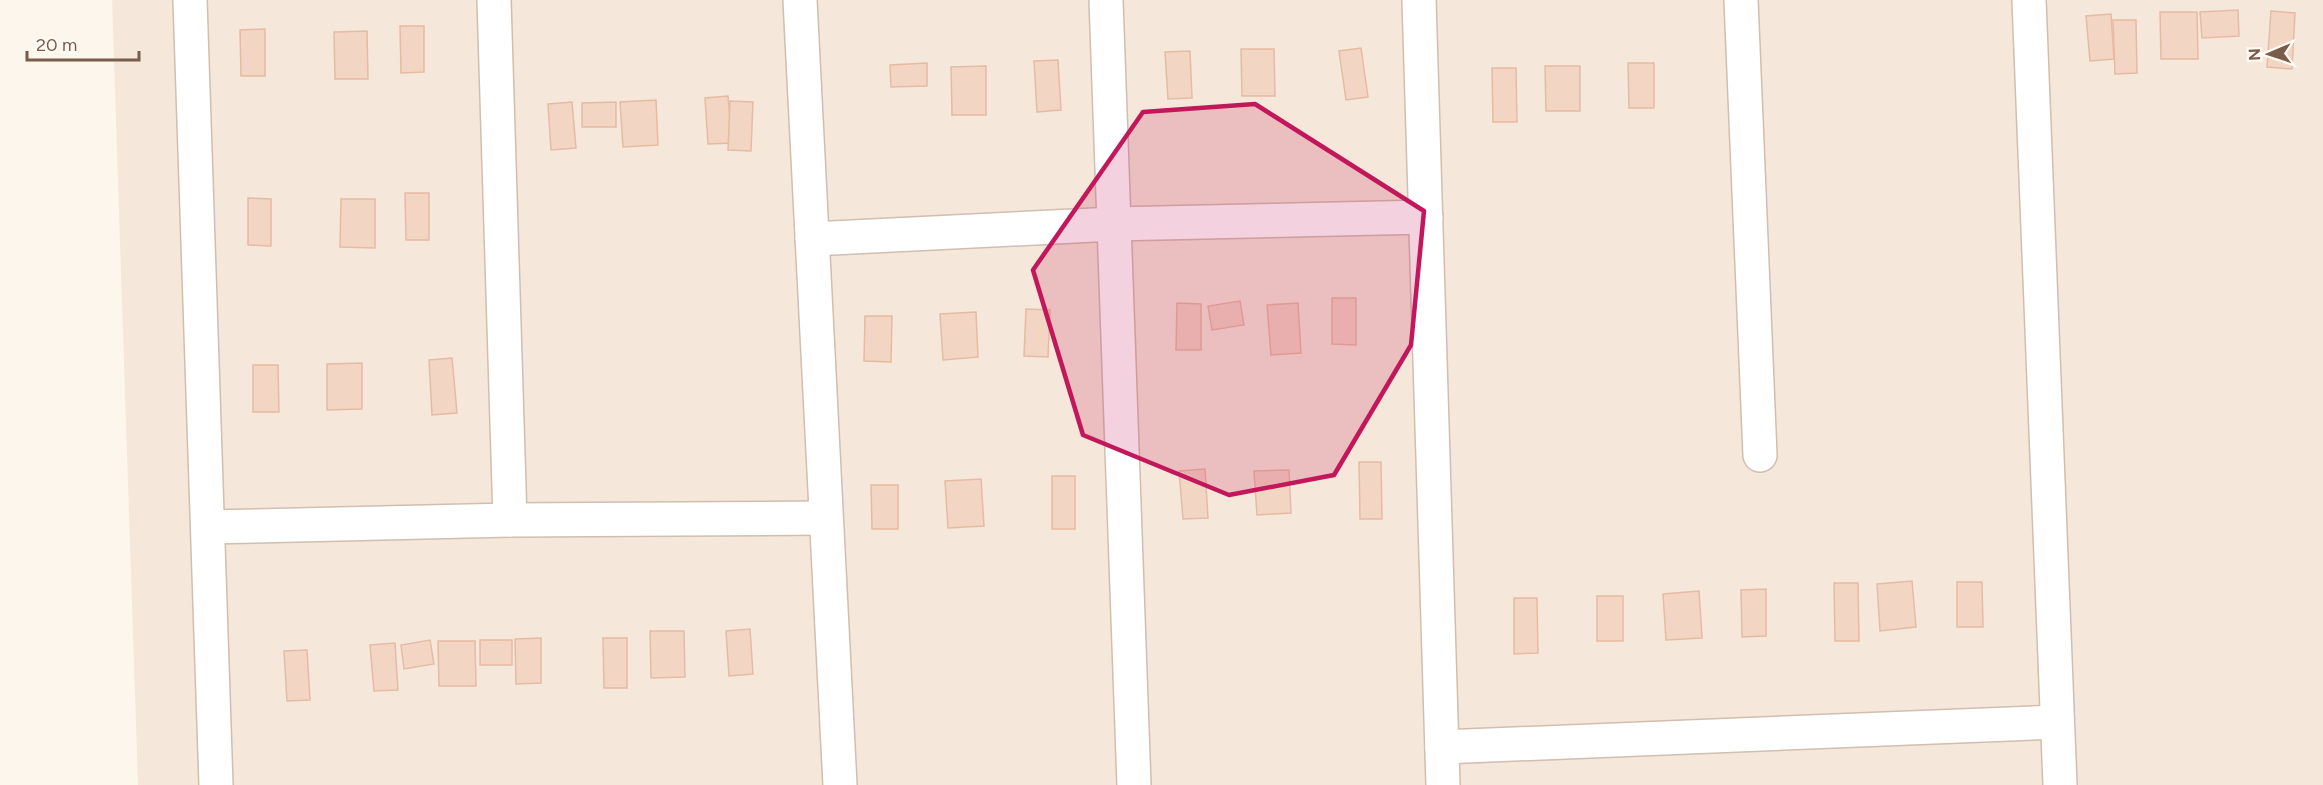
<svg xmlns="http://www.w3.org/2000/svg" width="2323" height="785" viewBox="0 0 2323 785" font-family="Figtree,sans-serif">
<rect width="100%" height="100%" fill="#fdf6ec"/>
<polygon fill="#f5e8da" points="112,0 2323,0 2323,785 138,785"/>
<g fill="#f3d5c3" stroke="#e6bba3" stroke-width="1.5">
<polygon points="2238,10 2239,36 2202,38 2200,12"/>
<polygon points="2271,11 2295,13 2292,69 2267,67"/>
<polygon points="2160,12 2197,12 2198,59 2161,59"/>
<polygon points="2111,14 2114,59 2090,61 2086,16"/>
<polygon points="2113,20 2136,20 2137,73 2115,74"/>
<polygon points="400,26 424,26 424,72 401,73"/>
<polygon points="265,29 265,76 241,76 240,30"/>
<polygon points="367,31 368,79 335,79 334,32"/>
<polygon points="1361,48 1368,97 1346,100 1339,51"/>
<polygon points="1241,49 1274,49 1275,96 1242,96"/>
<polygon points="1190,51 1192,98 1168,99 1165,52"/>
<polygon points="1058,60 1061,110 1037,112 1034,61"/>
<polygon points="927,63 927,86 891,87 890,65"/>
<polygon points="1628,63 1654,63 1654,108 1629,108"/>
<polygon points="986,66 986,115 952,115 951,67"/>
<polygon points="1545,66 1580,66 1580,111 1546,111"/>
<polygon points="1492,68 1516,68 1517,122 1493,122"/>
<polygon points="728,96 732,143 708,144 705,98"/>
<polygon points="656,100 658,145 623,147 620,102"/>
<polygon points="730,101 753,102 751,151 728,150"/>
<polygon points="572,102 576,148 551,150 548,104"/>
<polygon points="616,102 616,127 582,127 582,103"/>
<polygon points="405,193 429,193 429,240 406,240"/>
<polygon points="248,198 271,199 271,246 248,245"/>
<polygon points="341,199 375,199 375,248 340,247"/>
<polygon points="1332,298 1356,298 1356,345 1332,344"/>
<polygon points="1240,301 1244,325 1212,330 1208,306"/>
<polygon points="1177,303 1201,304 1201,350 1176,350"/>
<polygon points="1298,303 1301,353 1271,355 1267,305"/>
<polygon points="1026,309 1050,310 1048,357 1024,356"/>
<polygon points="976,312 978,357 943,360 940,314"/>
<polygon points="865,316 892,316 891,362 864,361"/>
<polygon points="452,358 457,413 432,415 429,360"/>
<polygon points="362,363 362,409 327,410 327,364"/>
<polygon points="253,365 278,365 279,412 253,412"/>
<polygon points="1359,462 1381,462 1382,519 1360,519"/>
<polygon points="1205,469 1208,518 1183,519 1179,471"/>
<polygon points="1289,470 1291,513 1257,515 1254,471"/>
<rect x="1052" y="476" width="23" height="53"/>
<polygon points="981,479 984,526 948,528 945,481"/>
<polygon points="871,485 898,485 898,529 872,529"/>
<polygon points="1912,581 1916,627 1880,631 1877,584"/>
<polygon points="1957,582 1982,582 1983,627 1957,627"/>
<polygon points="1834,583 1858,583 1859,641 1835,641"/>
<polygon points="1766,589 1766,636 1742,637 1741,590"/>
<polygon points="1699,591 1702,638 1666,640 1663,594"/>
<rect x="1597" y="596" width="26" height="45"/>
<polygon points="1514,598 1537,598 1538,653 1514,654"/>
<polygon points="750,629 753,674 729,676 726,631"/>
<polygon points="650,631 684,631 685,677 651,678"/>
<polygon points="541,638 541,683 516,684 515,639"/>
<polygon points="603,638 627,638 627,688 604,688"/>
<polygon points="430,640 434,664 404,669 401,645"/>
<rect x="480" y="640" width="32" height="25"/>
<polygon points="438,641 475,641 476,686 439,686"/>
<polygon points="395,643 398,690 374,691 370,645"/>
<polygon points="307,650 310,700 287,701 284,651"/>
</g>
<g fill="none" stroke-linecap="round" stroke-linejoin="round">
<g stroke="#d1beb0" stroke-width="36">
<g id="minor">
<polyline points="190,0 216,785"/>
<polyline points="494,0 510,520"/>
<polyline points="800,0 840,785"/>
<polyline points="1106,0 1134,785"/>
<polyline points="1419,0 1443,785"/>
<polyline points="1741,0 1760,455"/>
<polyline points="2029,0 2060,785"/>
<polyline points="812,239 1114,224 1426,217"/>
<polyline points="208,527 510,520 826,518"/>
<polyline points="1442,747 2057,722"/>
</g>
</g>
<use href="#minor" stroke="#fff" stroke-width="33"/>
</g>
<path fill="#c2185b" fill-opacity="0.2" stroke="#c2185b" stroke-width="4.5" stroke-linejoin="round" d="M1255,104L1424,211L1411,345L1334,475L1229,495L1083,435L1033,270L1143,112Z"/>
<g transform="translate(2269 54) rotate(268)" stroke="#fffaf3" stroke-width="4.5" paint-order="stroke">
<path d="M0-4.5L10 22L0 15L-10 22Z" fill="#7a5c4d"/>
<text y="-9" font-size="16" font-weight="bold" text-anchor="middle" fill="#7a5c4d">N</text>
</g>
<path d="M27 51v9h112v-9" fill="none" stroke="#7a5c4d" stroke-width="3"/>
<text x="36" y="51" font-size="18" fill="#7a5c4d" stroke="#fffaf3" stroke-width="4.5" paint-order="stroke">20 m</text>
</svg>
